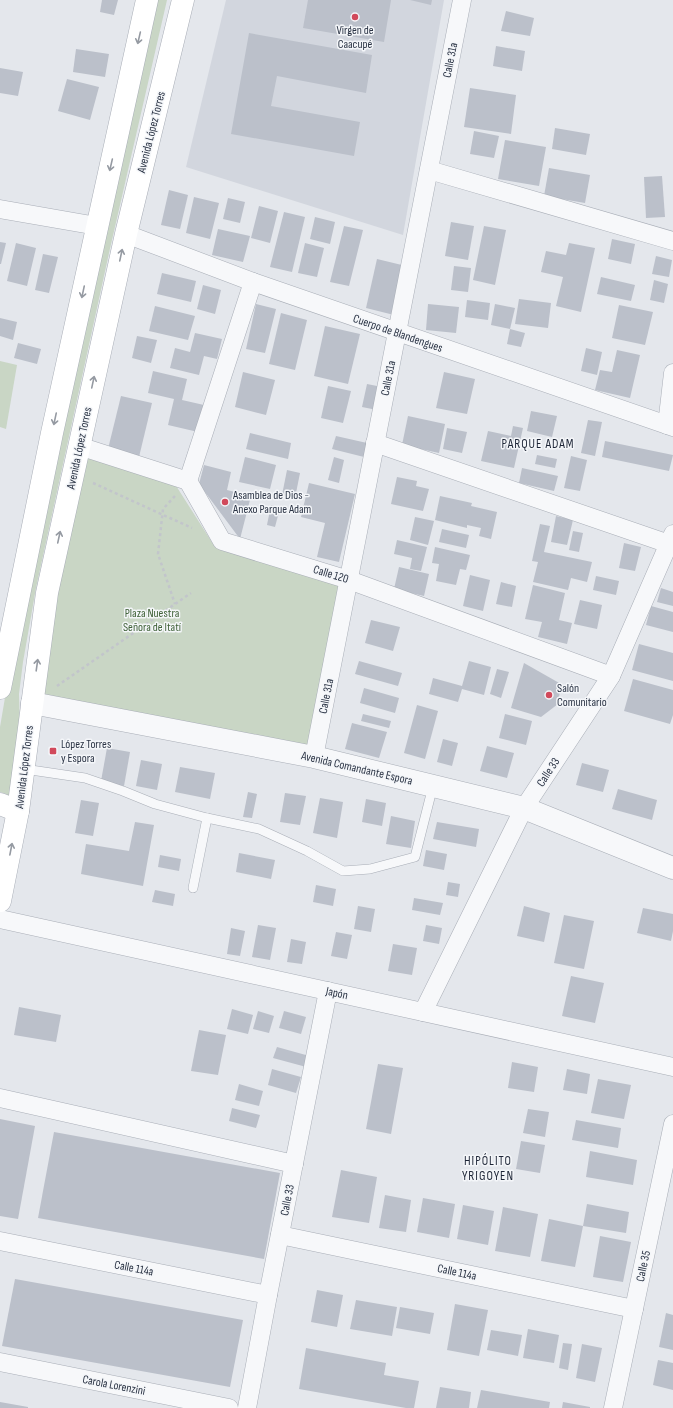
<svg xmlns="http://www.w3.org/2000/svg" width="673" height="1408" viewBox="0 0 673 1408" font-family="'Sofia Sans Condensed',sans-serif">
<rect width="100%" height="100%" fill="#e4e7ec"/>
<polygon fill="#d2d6de" points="226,0 444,0 403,235 186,167"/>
<g fill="#c9d6c5">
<polygon points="158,0 167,0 109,253 36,588 23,662 19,694 20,730 15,804 6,794 0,792 0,727 7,686 111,195"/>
<polygon points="0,361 17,365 6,429 0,427"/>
<polygon points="81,456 173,481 215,547 342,585 309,748 41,697"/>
</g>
<g fill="#bbc0ca">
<polygon points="102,0 118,0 114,15 100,12"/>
<polygon points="308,0 391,0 384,42 303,28"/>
<polygon points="410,0 432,0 431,5"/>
<polygon points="506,11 534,18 530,36 501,31"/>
<polygon points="249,33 372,55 366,93 277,76 271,106 360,122 354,156 231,134"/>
<polygon points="496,46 525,51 522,71 493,66"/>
<polygon points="76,49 109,54 105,77 73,72"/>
<polygon points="0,68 23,72 18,96 0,93"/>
<polygon points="67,79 99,87 90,120 58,111"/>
<polygon points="470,88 516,95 511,134 464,127"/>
<polygon points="555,128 590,134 586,155 552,149"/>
<polygon points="474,131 499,136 494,158 470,154"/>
<polygon points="505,140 546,147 539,186 498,179"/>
<polygon points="549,168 590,175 585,203 544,196"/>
<polygon points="662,176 665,217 646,218 644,177"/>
<polygon points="169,190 188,195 180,229 161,225"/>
<polygon points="194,197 219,203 210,239 186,233"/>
<polygon points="228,198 245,202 240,223 223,219"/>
<polygon points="259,206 278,211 270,243 251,238"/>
<polygon points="284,212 305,217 292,272 270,267"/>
<polygon points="315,217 335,222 330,244 310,239"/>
<polygon points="451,222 474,226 468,260 445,256"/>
<polygon points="344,226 363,230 349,286 330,282"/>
<polygon points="484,226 506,230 495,285 473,280"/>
<polygon points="218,229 250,236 243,262 212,255"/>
<polygon points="612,239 635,244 631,264 608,259"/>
<polygon points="0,242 6,243 1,264 0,264"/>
<polygon points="16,243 36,248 27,286 7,281"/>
<polygon points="305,243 324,248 317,277 298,273"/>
<polygon points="569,243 595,248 581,312 556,306 563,277 541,272 546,251 566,255"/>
<polygon points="43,254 58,257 49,293 35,290"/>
<polygon points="656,256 672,260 669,277 652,274"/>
<polygon points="377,259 406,266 394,315 366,308"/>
<polygon points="454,266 471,268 468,292 451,290"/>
<polygon points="162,273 196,281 191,302 157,294"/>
<polygon points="601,277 635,285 631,301 597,294"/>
<polygon points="654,280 668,284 664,303 650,300"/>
<polygon points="203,285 221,290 215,314 197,309"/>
<polygon points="519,299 551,303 548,328 515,324"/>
<polygon points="467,300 490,303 488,320 465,317"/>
<polygon points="256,304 276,309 265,353 246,349"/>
<polygon points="428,304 459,307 456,333 426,330"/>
<polygon points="495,304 515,308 510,329 491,325"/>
<polygon points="619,305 653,312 645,345 612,338"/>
<polygon points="155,306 195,316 188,340 149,331"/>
<polygon points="281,313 307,320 295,370 269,364"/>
<polygon points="0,318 17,322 13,340 0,336"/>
<polygon points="325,326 360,334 348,384 314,376"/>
<polygon points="510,329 525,333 521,347 507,344"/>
<polygon points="195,333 222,339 217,359 204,356 199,375 170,368 175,348 190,352"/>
<polygon points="137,336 157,340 151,363 132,358"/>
<polygon points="18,343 41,349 37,364 14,358"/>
<polygon points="586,348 602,352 597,375 581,371"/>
<polygon points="617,350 640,355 630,398 595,390 600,370 612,372"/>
<polygon points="153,371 187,379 182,400 204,405 198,432 168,425 174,399 148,393"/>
<polygon points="243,372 275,380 266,415 235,407"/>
<polygon points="444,372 475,379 467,414 436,408"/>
<polygon points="367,384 382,387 377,410 362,407"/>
<polygon points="328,386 351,391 343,423 321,418"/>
<polygon points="121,396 152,403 139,457 108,449"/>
<polygon points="531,411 557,416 552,437 527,431"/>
<polygon points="408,416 445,424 439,453 402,445"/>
<polygon points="588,420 602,422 595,456 581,453"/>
<polygon points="513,426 523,428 514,468 481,461 488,431 511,436"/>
<polygon points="447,428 467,432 462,453 443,449"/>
<polygon points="250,433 291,443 288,459 246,449"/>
<polygon points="336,436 367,443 364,457 332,449"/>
<polygon points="605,441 673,455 669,471 602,457"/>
<polygon points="537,455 557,459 555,468 535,464"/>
<polygon points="571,456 587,460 580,491 564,488"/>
<polygon points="245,457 276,465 270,489 239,482"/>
<polygon points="334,457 344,460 339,483 328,480"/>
<polygon points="204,465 231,472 227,490 251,496 240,539 199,484"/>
<polygon points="522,468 558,476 554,491 519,483"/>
<polygon points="287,470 300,473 295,498 282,495"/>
<polygon points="397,477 417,481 416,486 429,489 423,511 391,504"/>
<polygon points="309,483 355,494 339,562 317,557 325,523 301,517"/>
<polygon points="440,496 472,503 471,506 497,512 491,539 479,536 481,528 467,525 467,528 435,520"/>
<polygon points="271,505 280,508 275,527 267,525"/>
<polygon points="556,516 573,520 567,545 551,542"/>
<polygon points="415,517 434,521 428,545 410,540"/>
<polygon points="540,524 550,526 544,552 592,562 587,582 571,578 568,590 533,582 538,562 532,561"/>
<polygon points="442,529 469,535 466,548 439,542"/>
<polygon points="573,531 583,533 579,552 569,550"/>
<polygon points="397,540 427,547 421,571 410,569 412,558 394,554"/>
<polygon points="624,543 641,547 635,571 619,568"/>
<polygon points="435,547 470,555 466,570 460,569 456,585 436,581 439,564 432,563"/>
<polygon points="399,567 429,574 424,596 394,589"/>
<polygon points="470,575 490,580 483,611 463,606"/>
<polygon points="596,576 619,581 616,595 593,590"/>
<polygon points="501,582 516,586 512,607 496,604"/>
<polygon points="533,585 565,593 559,620 572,623 567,644 538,637 542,622 525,619"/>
<polygon points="661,588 673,592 673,606 657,602"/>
<polygon points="580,600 602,605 597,629 574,624"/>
<polygon points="651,606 673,612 673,632 646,625"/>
<polygon points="371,620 400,627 393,651 365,643"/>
<polygon points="639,644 673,653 673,681 632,670"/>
<polygon points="359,661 402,673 398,686 355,674"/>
<polygon points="469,661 491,667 484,695 462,689 458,702 429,694 433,678 462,686"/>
<polygon points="524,663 561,684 558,704 541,717 511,708"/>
<polygon points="497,669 509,672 501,698 490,694"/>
<polygon points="633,679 673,690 673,715 670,724 624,711"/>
<polygon points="364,688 399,698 395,713 360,703"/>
<polygon points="417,705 438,711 425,759 404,753"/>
<polygon points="363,714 391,721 389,728 361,721"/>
<polygon points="505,714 532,721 526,745 499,738"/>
<polygon points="352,723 387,732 379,758 345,749"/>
<polygon points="443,739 458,743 452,766 437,762"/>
<polygon points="487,746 514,753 507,778 480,771"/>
<polygon points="107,748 130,752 124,786 101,781"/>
<polygon points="141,760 162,764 157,790 136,786"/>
<polygon points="582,763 609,770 603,792 576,785"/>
<polygon points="180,767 215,773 210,799 175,792"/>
<polygon points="618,789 657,800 652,820 612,809"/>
<polygon points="248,792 257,794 252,818 243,817"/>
<polygon points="285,793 306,796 300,825 280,822"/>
<polygon points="320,798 343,802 337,838 313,833"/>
<polygon points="366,799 386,803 382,826 362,822"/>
<polygon points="81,800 99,803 93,836 75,833"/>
<polygon points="391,816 415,821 411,848 386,844"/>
<polygon points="135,822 154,825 143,886 81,874 86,844 129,851"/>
<polygon points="437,822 479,829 476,847 433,839"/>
<polygon points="426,850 447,854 444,870 423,866"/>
<polygon points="239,853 275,860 271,879 236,872"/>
<polygon points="160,855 181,859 179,871 158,867"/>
<polygon points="448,882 460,884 458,897 446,895"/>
<polygon points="316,885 336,889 333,906 313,902"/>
<polygon points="155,890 175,894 173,906 152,902"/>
<polygon points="414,898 443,903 440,915 412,910"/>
<polygon points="358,906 375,909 371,932 354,929"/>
<polygon points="524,906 550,913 544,942 517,936"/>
<polygon points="643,908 673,914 673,931 671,941 637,933"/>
<polygon points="564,915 594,921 584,969 554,963"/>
<polygon points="258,925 276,928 270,960 252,957"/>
<polygon points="426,925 442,928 439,944 423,941"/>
<polygon points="231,928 245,931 240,956 227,954"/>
<polygon points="336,932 352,935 347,959 331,956"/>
<polygon points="291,939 306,942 302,964 287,962"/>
<polygon points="393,944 417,948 412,975 388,971"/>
<polygon points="571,976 604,983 595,1023 562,1016"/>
<polygon points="19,1007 61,1015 56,1042 14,1035"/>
<polygon points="232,1009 253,1015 248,1034 227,1029"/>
<polygon points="258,1011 274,1016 269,1033 253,1029"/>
<polygon points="284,1011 306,1017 301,1034 279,1028"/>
<polygon points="199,1030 226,1035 218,1075 191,1071"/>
<polygon points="277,1047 313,1057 310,1068 273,1058"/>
<polygon points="512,1062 538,1067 534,1092 508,1088"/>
<polygon points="378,1064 403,1068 391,1134 366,1129"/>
<polygon points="272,1069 301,1077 296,1093 268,1085"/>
<polygon points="567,1069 590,1074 587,1094 563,1090"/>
<polygon points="598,1079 631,1085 624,1119 591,1113"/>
<polygon points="239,1084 263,1091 259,1106 235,1100"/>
<polygon points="232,1108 260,1115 256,1128 229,1121"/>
<polygon points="528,1109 549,1112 545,1137 523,1133"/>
<polygon points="0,1119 35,1126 18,1219 0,1216"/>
<polygon points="576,1120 621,1128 618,1148 572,1140"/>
<polygon points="54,1132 280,1173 264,1259 38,1218"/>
<polygon points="521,1141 545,1145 540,1173 516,1169"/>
<polygon points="590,1151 637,1160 633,1185 586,1177"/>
<polygon points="341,1170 377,1177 369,1223 332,1217"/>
<polygon points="385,1195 411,1200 406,1232 379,1228"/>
<polygon points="423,1198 455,1204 449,1238 417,1232"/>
<polygon points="587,1204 629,1212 626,1233 583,1226"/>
<polygon points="463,1205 494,1211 488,1245 457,1239"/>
<polygon points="503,1207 538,1214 530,1257 495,1251"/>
<polygon points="549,1219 583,1226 575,1267 541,1261"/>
<polygon points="600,1236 631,1242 623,1282 593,1277"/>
<polygon points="15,1279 243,1320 230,1387 2,1346"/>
<polygon points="317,1290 343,1295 337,1327 311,1322"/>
<polygon points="356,1300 397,1307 392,1336 350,1329"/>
<polygon points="455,1304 488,1310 479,1356 447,1350"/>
<polygon points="400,1307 434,1313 430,1334 396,1328"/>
<polygon points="666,1313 673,1315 673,1350 659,1347"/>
<polygon points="528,1329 559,1335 554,1363 523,1358"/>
<polygon points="491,1330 522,1335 518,1356 487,1350"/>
<polygon points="563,1343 572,1344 568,1370 559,1368"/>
<polygon points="582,1344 602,1348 595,1382 576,1378"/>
<polygon points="306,1348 386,1363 384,1375 419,1381 414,1408 406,1408 299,1389"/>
<polygon points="658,1360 673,1363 673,1390 653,1385"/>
<polygon points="440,1387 471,1392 469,1408 436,1408"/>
<polygon points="481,1390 550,1402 549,1408 477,1408"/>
<polygon points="0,1402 28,1407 28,1408 0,1408"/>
<polygon points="563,1402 590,1407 590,1408 562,1408"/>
</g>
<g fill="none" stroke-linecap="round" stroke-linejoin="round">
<g stroke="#a9aeb7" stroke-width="10">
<g id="service">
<polyline points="24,769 85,778 123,791 155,804 207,818 259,829 307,851 343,871 370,869 415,857 433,786"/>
<polyline points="193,888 207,818"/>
</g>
</g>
<g stroke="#a9aeb7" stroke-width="19">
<g id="minor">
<polyline points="429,170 673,241"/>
<polyline points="0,209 97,226"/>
<polyline points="126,234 253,282 673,427"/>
<polyline points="667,425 673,373"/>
<polyline points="375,443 669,544"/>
<polyline points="79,446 188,481 222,541 349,580 611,676"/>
<polyline points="188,481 253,282"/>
<polyline points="314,757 462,0"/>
<polyline points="0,919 673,1067"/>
<polyline points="423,1012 524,808 611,676 673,534"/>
<polyline points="0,1098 294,1164"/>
<polyline points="280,1235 634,1309"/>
<polyline points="0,1241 268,1295"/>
<polyline points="0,1362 229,1408"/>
<polyline points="247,1408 268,1295 328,991"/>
<polyline points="613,1408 673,1124"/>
</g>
</g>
<g stroke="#a9aeb7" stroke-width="23">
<polyline id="tertiary" points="32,703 314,757 524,808 673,868"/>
</g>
<g stroke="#a9aeb7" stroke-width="23">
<g id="secondary">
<polyline points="0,688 52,433 147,0"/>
<polyline points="0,804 18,811"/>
<polyline points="0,901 18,811 47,593 126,234 183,0"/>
</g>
</g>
<g stroke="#c2c5cb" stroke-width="2.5" stroke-dasharray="3 3" stroke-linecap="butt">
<polyline points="93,483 192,528"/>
<polyline points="175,496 163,509 158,554 175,604"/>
<polyline points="57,686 191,593"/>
</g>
<use href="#service" stroke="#f7f8fa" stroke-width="9"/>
<use href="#minor" stroke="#f7f8fa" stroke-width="18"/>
<use href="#tertiary" stroke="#f7f8fa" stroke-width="22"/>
<use href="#secondary" stroke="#fff" stroke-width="22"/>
</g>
<defs><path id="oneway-shaft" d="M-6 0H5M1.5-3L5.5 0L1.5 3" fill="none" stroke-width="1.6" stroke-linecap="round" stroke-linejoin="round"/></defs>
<g stroke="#959aa2">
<use href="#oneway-shaft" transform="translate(139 38) rotate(103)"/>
<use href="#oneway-shaft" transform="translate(111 165) rotate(103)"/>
<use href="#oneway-shaft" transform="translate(121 255) rotate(-78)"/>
<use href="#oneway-shaft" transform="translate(83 292) rotate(102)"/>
<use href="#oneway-shaft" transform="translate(93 382) rotate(-78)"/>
<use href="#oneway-shaft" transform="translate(55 419) rotate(102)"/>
<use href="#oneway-shaft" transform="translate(59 537) rotate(-78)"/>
<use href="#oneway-shaft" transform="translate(37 665) rotate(-82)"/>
<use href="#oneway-shaft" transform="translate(11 849) rotate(-79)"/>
</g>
<g fill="#d1495b" stroke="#f4f6f9" stroke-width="1.5">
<circle cx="355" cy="17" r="4"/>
<circle cx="225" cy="502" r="4"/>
<circle cx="549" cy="695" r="4"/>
<rect x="49" y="747" width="8" height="8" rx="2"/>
</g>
<g text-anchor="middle" stroke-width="3" stroke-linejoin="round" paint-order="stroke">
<g font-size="12" fill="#2b3445" stroke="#f4f6f9" text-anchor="start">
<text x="355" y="34" text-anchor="middle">Virgen de<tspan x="355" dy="14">Caacupé</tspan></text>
<text x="233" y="499">Asamblea de Dios -<tspan x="233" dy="14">Anexo Parque Adam</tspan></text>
<text x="557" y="692">Salón<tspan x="557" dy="14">Comunitario</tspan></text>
<text x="61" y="748">López Torres<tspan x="61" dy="14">y Espora</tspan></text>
</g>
<g font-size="12" fill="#2b3445" stroke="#f4f6f9">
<text transform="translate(450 60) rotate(-79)" y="4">Calle 31a</text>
<text transform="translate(151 132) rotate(-76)" y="4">Avenida López Torres</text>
<text transform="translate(398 333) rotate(19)" y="4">Cuerpo de Blandengues</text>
<text transform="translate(388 378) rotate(-79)" y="4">Calle 31a</text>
<text transform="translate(79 448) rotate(-78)" y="4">Avenida López Torres</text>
<text transform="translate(331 574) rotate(17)" y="4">Calle 120</text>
<text transform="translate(326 696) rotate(-79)" y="4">Calle 31a</text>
<text transform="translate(24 767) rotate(-83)" y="4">Avenida López Torres</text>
<text transform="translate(357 768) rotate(13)" y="4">Avenida Comandante Espora</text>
<text transform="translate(548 772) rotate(-57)" y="4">Calle 33</text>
<text transform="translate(337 993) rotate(12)" y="4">Japón</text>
<text transform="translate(287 1200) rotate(-79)" y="4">Calle 33</text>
<text transform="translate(643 1266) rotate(-78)" y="4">Calle 35</text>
<text transform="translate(134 1268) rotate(11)" y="4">Calle 114a</text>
<text transform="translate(457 1272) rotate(12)" y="4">Calle 114a</text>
<text transform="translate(114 1385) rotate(11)" y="4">Carola Lorenzini</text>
</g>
<g font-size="12" fill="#3f6138" stroke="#f4f6f9">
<text x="152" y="617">Plaza Nuestra<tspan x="152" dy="14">Señora de Itatí</tspan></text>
</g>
<g font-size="13" letter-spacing="1" fill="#1d2536" stroke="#f4f6f9">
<text x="538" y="448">PARQUE ADAM</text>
<text x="488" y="1165">HIPÓLITO<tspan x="488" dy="15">YRIGOYEN</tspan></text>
</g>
</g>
</svg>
